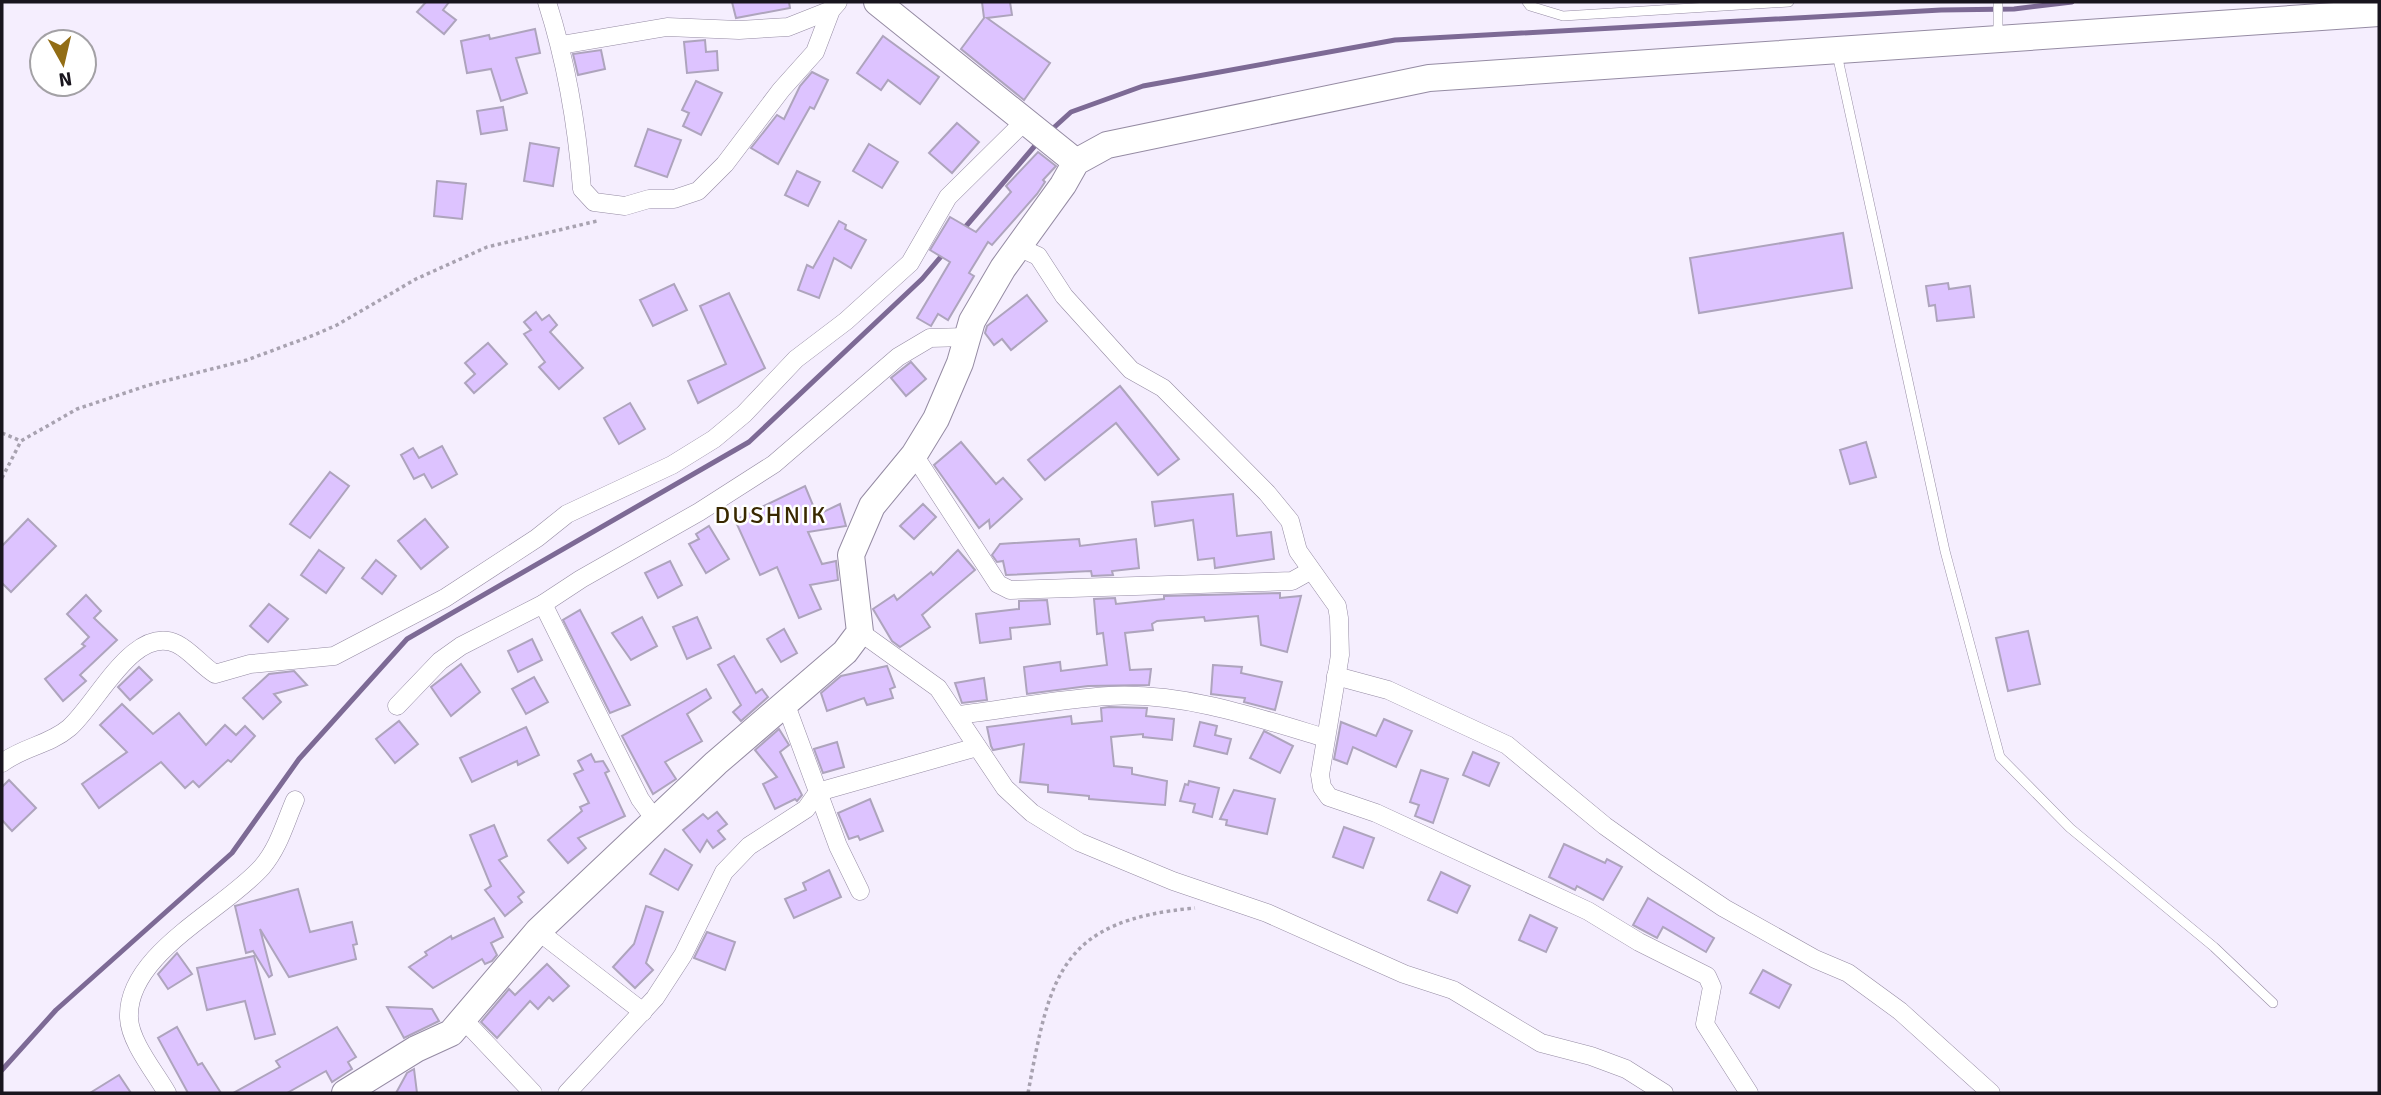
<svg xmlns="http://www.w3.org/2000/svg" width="2381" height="1095" viewBox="0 0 2381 1095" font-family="Signika,sans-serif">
<rect width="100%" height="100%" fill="#f5eefe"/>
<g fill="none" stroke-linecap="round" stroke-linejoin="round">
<g stroke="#7d6a95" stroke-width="5">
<polyline points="1049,132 1071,112 1143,86 1395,40 1941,10 2014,9 2072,2"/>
<polyline points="961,232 1039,141"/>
<polyline points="2,1070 56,1010 232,853 299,759 407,639 749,442 922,279 944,253"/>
</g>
</g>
<g fill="#ddc3ff" stroke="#aea4bd" stroke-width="2">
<polygon points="426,2 449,2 443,10 456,20 444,34 417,12"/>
<polygon points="732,2 789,2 790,8 736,18"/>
<polygon points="982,2 1010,2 1012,15 987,18 1050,63 1024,100 961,49 984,18"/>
<polygon points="535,29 540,53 516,58 527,93 501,101 491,69 467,73 461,41 489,35 490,39"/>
<polygon points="883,36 939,77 920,104 888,80 881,90 857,73"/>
<polygon points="705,40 706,52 717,51 718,70 687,73 684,42"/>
<polygon points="601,50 605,69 578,75 573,54"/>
<polygon points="812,72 828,80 814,109 810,107 778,164 751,148 777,115 784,119 800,86"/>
<polygon points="696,81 722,93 701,135 683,126 689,113 682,110"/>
<polygon points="503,107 507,130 481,134 477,111"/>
<polygon points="957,123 979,142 952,173 929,153"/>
<polygon points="648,129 681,140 667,177 635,166"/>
<polygon points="530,143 559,148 553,186 524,181"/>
<polygon points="869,144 898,162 882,188 853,171"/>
<polygon points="1038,152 1056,166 1043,180 1045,182 1037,194 992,245 988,242 969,273 974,276 948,320 938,314 931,326 917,318 950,262 930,250 950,217 976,232 1011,192 1006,186"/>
<polygon points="797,171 820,182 808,206 785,195"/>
<polygon points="437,181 466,184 462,219 434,216"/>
<polygon points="839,221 846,225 845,229 866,240 851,268 834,258 819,298 798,290 807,265 813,268"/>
<polygon points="1843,233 1852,288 1699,313 1690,258"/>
<polygon points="1948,283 1949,289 1970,286 1974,317 1937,321 1935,305 1929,306 1926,286"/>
<polygon points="674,284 687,310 653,326 640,300"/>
<polygon points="729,293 765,368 698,403 688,381 726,364 700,306"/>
<polygon points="1027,295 1047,321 1011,350 1002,339 994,345 985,333 987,326"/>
<polygon points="536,312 542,320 549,315 557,325 550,332 583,368 559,389 539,367 545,362 524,334 531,330 524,322"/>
<polygon points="488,343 507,364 474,393 465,383 475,374 465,363"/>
<polygon points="911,362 926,379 906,396 891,378"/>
<polygon points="1120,386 1179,459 1158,475 1116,423 1045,480 1028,460"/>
<polygon points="630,403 645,429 619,444 604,418"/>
<polygon points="961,442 996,484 1003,478 1022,499 990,528 989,520 979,528 934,465"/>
<polygon points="1866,442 1876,477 1850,484 1840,450"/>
<polygon points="442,446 457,474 432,488 424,474 414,479 401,455 413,448 419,458"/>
<polygon points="330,472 349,486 310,538 290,524"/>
<polygon points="805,486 817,515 840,504 846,526 808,532 822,564 836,561 838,580 810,585 821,609 799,618 777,567 760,575 735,520"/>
<polygon points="1233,494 1237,536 1271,532 1274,559 1215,568 1214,558 1198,560 1193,520 1155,526 1152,502"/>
<polygon points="923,504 936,517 914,539 900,526"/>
<polygon points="28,519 56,546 11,592 2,583 2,546"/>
<polygon points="425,519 448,547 421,569 398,541"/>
<polygon points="709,526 729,559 706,573 689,544 699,539 696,534"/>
<polygon points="1079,539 1080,546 1136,539 1139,568 1112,571 1113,575 1092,576 1091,571 1006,575 1003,561 997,562 992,555 1000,544"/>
<polygon points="319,550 344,568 326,593 301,575"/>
<polygon points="958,550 975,570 922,615 930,627 900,647 892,641 873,609 894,595 897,600 931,572 933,575"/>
<polygon points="376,560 396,576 382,594 362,578"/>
<polygon points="670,561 682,585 658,598 645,573"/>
<polygon points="1280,593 1280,598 1301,596 1287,652 1261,645 1258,616 1205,621 1204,617 1157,621 1152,624 1153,630 1125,633 1130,670 1151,669 1149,685 1088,686 1027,694 1024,667 1060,662 1061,671 1107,665 1103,633 1097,634 1094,599 1115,598 1116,604 1164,599 1164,596"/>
<polygon points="86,595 101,611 94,618 117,640 80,675 86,681 63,701 45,679 85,646 82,644 89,637 67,614"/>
<polygon points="1047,600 1050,624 1010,628 1011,639 980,643 976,614 1019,609 1019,601"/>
<polygon points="269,604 288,619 268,642 250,626"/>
<polygon points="580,610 630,705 610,713 563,620"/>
<polygon points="642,617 657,646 631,660 612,633"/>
<polygon points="697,617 711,648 687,659 673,627"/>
<polygon points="784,629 797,653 781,662 767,639"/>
<polygon points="2028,631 2040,684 2008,691 1996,638"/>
<polygon points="532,639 542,660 518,672 508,651"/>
<polygon points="734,656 756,693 762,689 768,697 741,721 733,712 741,705 718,665"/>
<polygon points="461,664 480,692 451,716 431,687"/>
<polygon points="1213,665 1242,667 1241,673 1282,682 1275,710 1244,702 1245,698 1211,694"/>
<polygon points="887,666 895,687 890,689 893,698 867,705 864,698 827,711 821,693 841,676"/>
<polygon points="139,667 152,680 130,700 118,687"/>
<polygon points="294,671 307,685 274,694 281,702 263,719 243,698 269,674"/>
<polygon points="534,677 548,702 526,714 512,689"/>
<polygon points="984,678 987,700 962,703 955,683"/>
<polygon points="706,689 711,698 687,714 702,741 665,762 676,779 653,794 622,736"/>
<polygon points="122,704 153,734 179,713 206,745 225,725 236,735 245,726 255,736 231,762 228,760 199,787 193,781 185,788 161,762 99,808 82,784 127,752 100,725"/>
<polygon points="1109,707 1147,708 1146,716 1174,719 1172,740 1143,737 1143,734 1111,737 1114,766 1132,768 1132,774 1167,781 1165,805 1089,799 1089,796 1048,792 1048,785 1020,782 1024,744 993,750 991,746 987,727 1071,716 1072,724 1102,721 1101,708"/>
<polygon points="1384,719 1412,731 1396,767 1353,747 1347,764 1334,759 1341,722 1376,736"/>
<polygon points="399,721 418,744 395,763 376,739"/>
<polygon points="1200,722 1217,726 1215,735 1231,739 1227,754 1194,746"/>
<polygon points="526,727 539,755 518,765 517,761 472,782 460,758"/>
<polygon points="779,729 789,745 780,752 802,795 797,801 795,799 775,809 763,784 777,777 755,750"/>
<polygon points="1264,731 1293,746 1280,773 1250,758"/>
<polygon points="837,742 844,767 823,773 814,749"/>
<polygon points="1473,752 1499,763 1489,786 1463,775"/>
<polygon points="591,754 595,762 603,761 609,771 605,773 625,816 578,838 586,848 568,863 548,840 582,811 580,807 589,803 574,774 583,770 578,761"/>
<polygon points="1421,770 1448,779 1433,823 1415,816 1419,805 1410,802"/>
<polygon points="9,780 36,808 12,831 2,820 2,787"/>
<polygon points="1189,781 1219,788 1212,817 1193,812 1195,804 1180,801 1185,784 1188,785"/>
<polygon points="1234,790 1275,799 1267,834 1226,825 1227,820 1220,819"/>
<polygon points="870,799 883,831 860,840 858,836 849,839 838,813"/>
<polygon points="717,812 727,824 718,831 725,839 713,848 707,840 700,852 683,830 703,814 708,819"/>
<polygon points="494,825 507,856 499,860 524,892 518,897 522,902 505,916 485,890 491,886 470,835"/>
<polygon points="1344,827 1374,838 1363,868 1333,857"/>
<polygon points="1564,844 1605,863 1607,859 1622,867 1603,900 1577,886 1575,890 1549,877"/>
<polygon points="665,849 692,865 678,890 650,874"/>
<polygon points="829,870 841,897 794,918 785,899 806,890 803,883"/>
<polygon points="1441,872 1470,886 1457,913 1428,900"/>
<polygon points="298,889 310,932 352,922 357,944 353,945 356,959 289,977 260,929 272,975 269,977 253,951 246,953 235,906"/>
<polygon points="1648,898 1714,938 1706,952 1663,927 1657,938 1633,925"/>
<polygon points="646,906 663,912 646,963 653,970 635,988 613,967 634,944"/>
<polygon points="1530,915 1557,928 1546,952 1519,940"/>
<polygon points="494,918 503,937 491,943 497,955 492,961 485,964 482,959 433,988 409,967 427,955 425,952 451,936 452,939"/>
<polygon points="707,932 735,942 725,970 694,958"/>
<polygon points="177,953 192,974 168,989 158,974"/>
<polygon points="254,956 275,1034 255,1039 245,1001 207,1010 197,968"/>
<polygon points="547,964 569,986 553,1001 549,997 538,1009 530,1001 497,1038 481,1022 509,989 515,995"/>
<polygon points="1763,970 1791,985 1779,1008 1750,993"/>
<polygon points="387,1007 432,1009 439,1021 404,1038"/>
<polygon points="177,1027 198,1065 202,1063 221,1093 188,1093 158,1038"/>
<polygon points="337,1027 356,1057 348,1062 352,1069 332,1082 326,1071 287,1093 233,1093 280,1067 276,1061"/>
<polygon points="414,1069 417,1093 396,1093 407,1073"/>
<polygon points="119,1075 131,1093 90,1093"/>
</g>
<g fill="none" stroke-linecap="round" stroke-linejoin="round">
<g stroke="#958ba3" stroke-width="10">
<g id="lane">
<polyline points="1527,2 1530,6 1563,16 1789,2"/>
<polyline points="1998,35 1998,2"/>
<polyline points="1837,54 1945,551 2000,757 2070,828 2214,947 2273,1003"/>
</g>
</g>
<g stroke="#958ba3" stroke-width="19">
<g id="street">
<path d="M547,2C567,64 577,125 582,189L594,202L625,206L649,199H674L698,191L725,164L781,90L815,52L831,10L838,2"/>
<polyline points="561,45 667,27 739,30 788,27 831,10"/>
<polyline points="1018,247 1038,256 1064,296 1131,370 1163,388 1267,493 1290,521 1298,551 1337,606 1339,618 1340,655 1320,775 1322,787 1329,797 1376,813 1588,911 1639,942 1707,976 1712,987 1705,1024 1749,1093"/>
<polyline points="914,455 998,584 1010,590 1292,581 1310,571"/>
<polyline points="543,604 640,799 656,821"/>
<polyline points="860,632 938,688 1005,788 1032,813 1079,842 1173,881 1267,913 1404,974 1453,990 1541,1043 1591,1056 1626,1069 1664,1093"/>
<polyline points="1336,676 1388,690 1507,745 1605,826 1657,863 1724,908 1815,959 1848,973 1900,1011 1991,1093"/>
<polyline points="786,705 838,846 860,891"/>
<polyline points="397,706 440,661 461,646 543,604 581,579 699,512 774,464 898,357 930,338 966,337"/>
<path d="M959,715C1008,709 1059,699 1109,696C1182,692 1256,717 1325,738"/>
<path d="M2,763C23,747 49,745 69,728C97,704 134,623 177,644C191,651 201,665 215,674L250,664L334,656L445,598L537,538L567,514L672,465L714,439L744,414L796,359L846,321L910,263L948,197L1025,121"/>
<polyline points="538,931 643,1012"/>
<polyline points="462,1018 533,1093"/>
<path d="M167,1093C155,1072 130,1042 129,1018C126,954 224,910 262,867C279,847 285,823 295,800"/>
<polyline points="567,1093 655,998 683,955 724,872 749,846 806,809 818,792 977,747"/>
</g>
</g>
<g stroke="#958ba3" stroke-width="28">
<g id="secondary">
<polyline points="877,2 1076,162"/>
<polyline points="345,1093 416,1049 451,1033 538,931 716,763 845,652 860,632 851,555 872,506 914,455 936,419 960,363 972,321 1003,268 1063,185 1076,162 1107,145 1429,78 2379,13"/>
</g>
</g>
<g stroke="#a8a2b0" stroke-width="3.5" stroke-dasharray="3.5 3.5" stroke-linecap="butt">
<polyline points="2,433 21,441"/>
<polyline points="2,478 21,441 77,409 149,385 247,360 314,335 337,325 416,279 487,247 597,221"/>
<path d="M1028,1093C1050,975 1060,920 1195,908"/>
</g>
<use href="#lane" stroke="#fff" stroke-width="9"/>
<use href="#street" stroke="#fff" stroke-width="18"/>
<use href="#secondary" stroke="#fff" stroke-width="26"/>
</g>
<g text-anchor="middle" stroke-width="5" stroke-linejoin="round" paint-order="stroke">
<g font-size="24" letter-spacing="2" fill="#392800" stroke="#fff">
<text x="771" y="523">DUSHNIK</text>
</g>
</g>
<rect width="2381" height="1095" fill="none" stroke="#19151e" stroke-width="7"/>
<g transform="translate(63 63) rotate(172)"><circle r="33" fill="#ffffff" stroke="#a3a1a5" stroke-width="2"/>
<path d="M0-5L12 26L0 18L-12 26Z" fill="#926d15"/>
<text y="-10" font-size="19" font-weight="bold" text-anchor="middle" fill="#19151e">N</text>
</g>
</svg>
